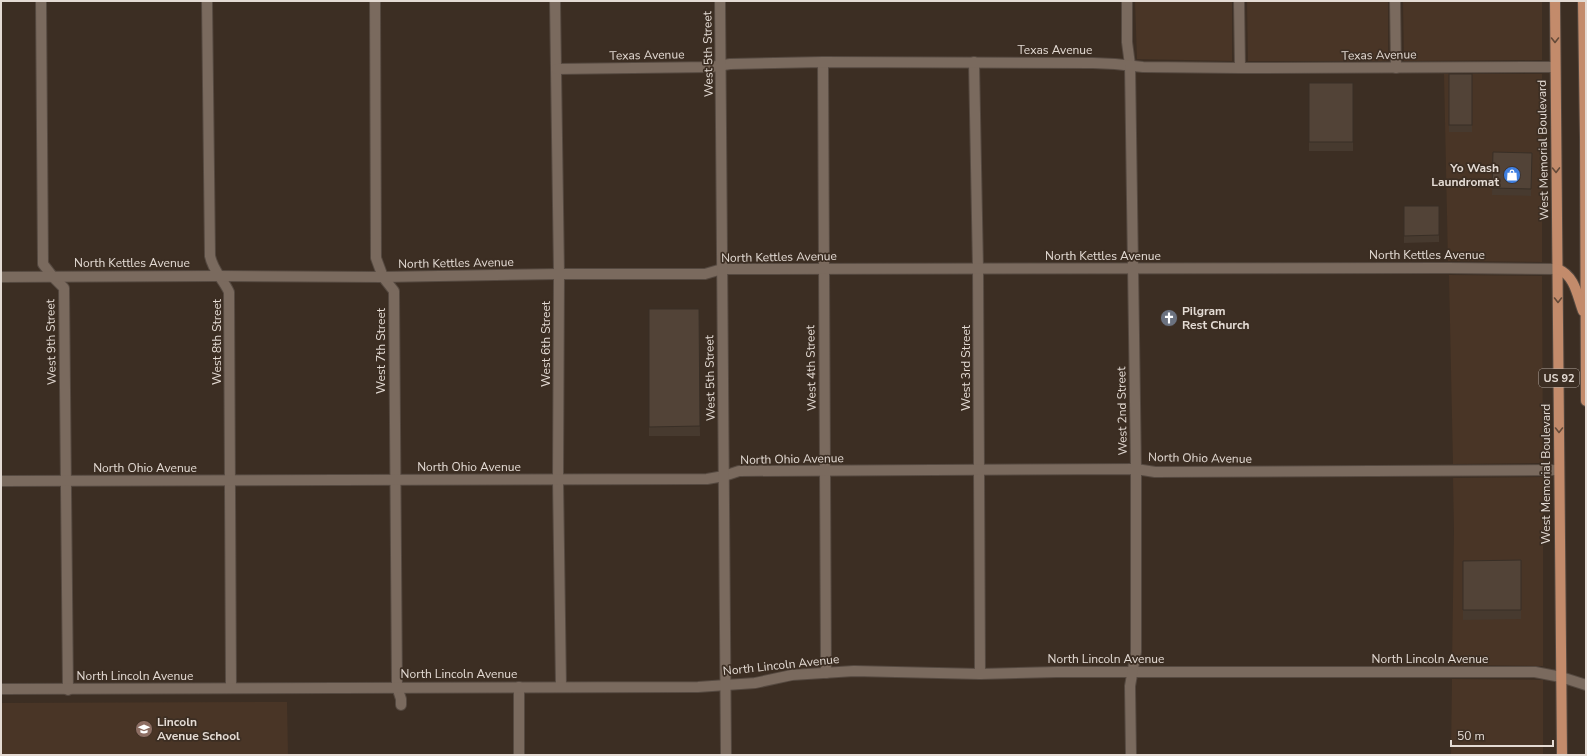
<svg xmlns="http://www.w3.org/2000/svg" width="1587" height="756" viewBox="0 0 1587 756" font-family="'Nunito Sans',sans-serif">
<rect width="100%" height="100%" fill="#3c2e23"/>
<g fill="#493526">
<polygon points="1135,1 1232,1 1232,61 1137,59"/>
<polygon points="1247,1 1388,1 1388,61 1248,61"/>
<polygon points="1403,1 1542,1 1542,60 1404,61"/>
<polygon points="1444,74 1542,74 1542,262 1448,261"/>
<polygon points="1449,275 1542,276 1543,463 1453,464"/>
<polygon points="1543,477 1543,666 1452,665 1454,531 1453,478"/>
<polygon points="1452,679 1543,680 1543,755 1451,755"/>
<polygon points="287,702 288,755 1,755 1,703"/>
</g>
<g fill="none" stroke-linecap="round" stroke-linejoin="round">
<g stroke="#554940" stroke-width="12">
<g id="minor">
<polyline points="41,1 43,264 53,277 64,288 68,690"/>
<path d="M207,1L210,256C213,271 223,279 229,292L231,688"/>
<polyline points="375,1 376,258 383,277 394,291 397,687 401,699 401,705"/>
<polyline points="555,1 559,274 558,480 561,687"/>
<polyline points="1127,1 1127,42 1130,65"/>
<polyline points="1239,1 1240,68"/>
<polyline points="1395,1 1396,68"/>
<polyline points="823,62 826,673"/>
<polyline points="974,62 978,269 980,674"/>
<polyline points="556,69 711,67 730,64 823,62 1093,63 1115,64 1143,67 1240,68 1555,67"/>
<polyline points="1,277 218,276 383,277 559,274 705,274 722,269 1448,268 1558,269"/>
<polyline points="1,481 707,479 724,476 739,471 1136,469 1155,472 1559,470"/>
<polyline points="519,687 519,755"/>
<polyline points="1,689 698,687 755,683 792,675 854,671 980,674 1057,672 1535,672 1561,677"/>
</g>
</g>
<g stroke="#554940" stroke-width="12">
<g id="tertiary">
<polyline points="720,1 726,755"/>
<polyline points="1130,65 1136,469 1136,652 1130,686 1131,755"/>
<polyline points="1561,677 1586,685"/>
</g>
</g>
<g stroke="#554940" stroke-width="12">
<g id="primary">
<polyline points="1555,1 1562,755"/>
<polyline points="1583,1 1585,138 1586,401"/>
<path d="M1558,269C1575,276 1577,295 1583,311"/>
</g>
</g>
<use href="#minor" stroke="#7a6a5e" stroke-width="10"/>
<use href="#tertiary" stroke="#7a6a5e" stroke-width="10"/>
<use href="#primary" stroke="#c38b6b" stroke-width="10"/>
</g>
<g fill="#473a2f">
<rect x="1449" y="74" width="23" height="58"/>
<rect x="1309" y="83" width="44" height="68"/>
<polygon points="1493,152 1532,153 1531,196 1492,195"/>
<polygon points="1404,206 1439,206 1439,242 1404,243"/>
<polygon points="649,309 699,309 700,436 649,436"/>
<polygon points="1521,560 1521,619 1463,620 1463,561"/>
</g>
<g fill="#524337" stroke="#392f26">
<rect x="1449" y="74" width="23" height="51"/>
<rect x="1309" y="83" width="44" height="59"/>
<polygon points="1493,152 1532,153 1531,189 1492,188"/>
<polygon points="1404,206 1439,206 1439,235 1404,236"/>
<polygon points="649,309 699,309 700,426 649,427"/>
<polygon points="1521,560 1521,610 1463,610 1463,561"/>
</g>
<defs><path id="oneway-chevron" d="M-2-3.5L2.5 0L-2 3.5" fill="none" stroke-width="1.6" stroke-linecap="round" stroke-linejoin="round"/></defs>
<g stroke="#644a39">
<use href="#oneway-chevron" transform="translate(1555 40) rotate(90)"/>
<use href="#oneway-chevron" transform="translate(1556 170) rotate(89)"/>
<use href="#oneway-chevron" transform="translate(1558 300) rotate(90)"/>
<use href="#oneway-chevron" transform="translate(1559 430) rotate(90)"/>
</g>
<defs>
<g id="shop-disc" transform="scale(0.9)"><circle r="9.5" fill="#3f7fe0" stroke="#3c2e23"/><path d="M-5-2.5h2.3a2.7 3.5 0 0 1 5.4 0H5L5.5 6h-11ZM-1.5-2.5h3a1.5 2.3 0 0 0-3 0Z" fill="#fff"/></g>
<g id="church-disc" transform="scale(0.9)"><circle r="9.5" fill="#6b7280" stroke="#3c2e23"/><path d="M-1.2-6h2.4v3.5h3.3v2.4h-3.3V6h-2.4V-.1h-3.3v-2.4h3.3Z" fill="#fff"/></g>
<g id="school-disc" transform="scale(0.9)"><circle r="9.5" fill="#8d6e63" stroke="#3c2e23"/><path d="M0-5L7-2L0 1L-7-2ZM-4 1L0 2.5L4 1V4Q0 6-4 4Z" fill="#fff"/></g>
</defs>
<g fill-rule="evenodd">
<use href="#shop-disc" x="1512" y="175"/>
<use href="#church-disc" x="1169" y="318"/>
<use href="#school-disc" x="144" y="729"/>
</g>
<g text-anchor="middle" stroke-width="3.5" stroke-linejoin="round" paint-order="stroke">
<rect fill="#3c2e23" stroke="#b2a79f" stroke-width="1" x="1539" y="369" width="40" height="18" rx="3"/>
<g font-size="11" font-weight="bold" fill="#e4dbd4">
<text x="1559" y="382">US 92</text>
</g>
<g font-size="12" fill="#e4dbd4" stroke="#3c2e23">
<text x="1055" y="54">Texas Avenue</text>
<text transform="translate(708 54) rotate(-91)" y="4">West 5th Street</text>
<text transform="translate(647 55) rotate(-1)" y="4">Texas Avenue</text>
<text transform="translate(1379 55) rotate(-1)" y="4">Texas Avenue</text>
<text transform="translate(1543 150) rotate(-91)" y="4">West Memorial Boulevard</text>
<text x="1427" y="259">North Kettles Avenue</text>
<text x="1103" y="260">North Kettles Avenue</text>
<text transform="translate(779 257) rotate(-1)" y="4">North Kettles Avenue</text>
<text x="132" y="267">North Kettles Avenue</text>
<text transform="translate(456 263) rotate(-1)" y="4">North Kettles Avenue</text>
<text transform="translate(51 342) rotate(-91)" y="4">West 9th Street</text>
<text transform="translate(217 342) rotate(-90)" y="4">West 8th Street</text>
<text transform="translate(546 344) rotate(-90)" y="4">West 6th Street</text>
<text transform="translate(381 351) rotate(-90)" y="4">West 7th Street</text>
<text transform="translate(811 368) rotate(-91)" y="4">West 4th Street</text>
<text transform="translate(966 368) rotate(-90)" y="4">West 3rd Street</text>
<text transform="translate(710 378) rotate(-91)" y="4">West 5th Street</text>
<text transform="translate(1122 411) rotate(-91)" y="4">West 2nd Street</text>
<text transform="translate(1200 458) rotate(1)" y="4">North Ohio Avenue</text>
<text transform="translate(792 459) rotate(-1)" y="4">North Ohio Avenue</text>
<text x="469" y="471">North Ohio Avenue</text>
<text x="145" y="472">North Ohio Avenue</text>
<text transform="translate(1546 474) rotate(-90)" y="4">West Memorial Boulevard</text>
<text x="1106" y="663">North Lincoln Avenue</text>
<text x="1430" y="663">North Lincoln Avenue</text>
<text transform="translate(781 665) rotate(-6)" y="4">North Lincoln Avenue</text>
<text x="459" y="678">North Lincoln Avenue</text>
<text x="135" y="680">North Lincoln Avenue</text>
</g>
<g font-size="12" font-weight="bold" fill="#e4dbd4" stroke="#3c2e23" text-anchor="start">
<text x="1499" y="172" text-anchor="end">Yo Wash<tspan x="1499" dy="14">Laundromat</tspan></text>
<text x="1182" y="315">Pilgram<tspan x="1182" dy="14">Rest Church</tspan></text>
<text x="157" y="726">Lincoln<tspan x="157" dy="14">Avenue School</tspan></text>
</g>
</g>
<rect width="1587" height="756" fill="none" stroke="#e4dbd4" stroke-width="4"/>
<path d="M1451 740v6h102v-6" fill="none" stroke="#e4dbd4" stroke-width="2"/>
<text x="1457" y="740" font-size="12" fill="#e4dbd4" stroke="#3c2e23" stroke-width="3" paint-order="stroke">50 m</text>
</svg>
